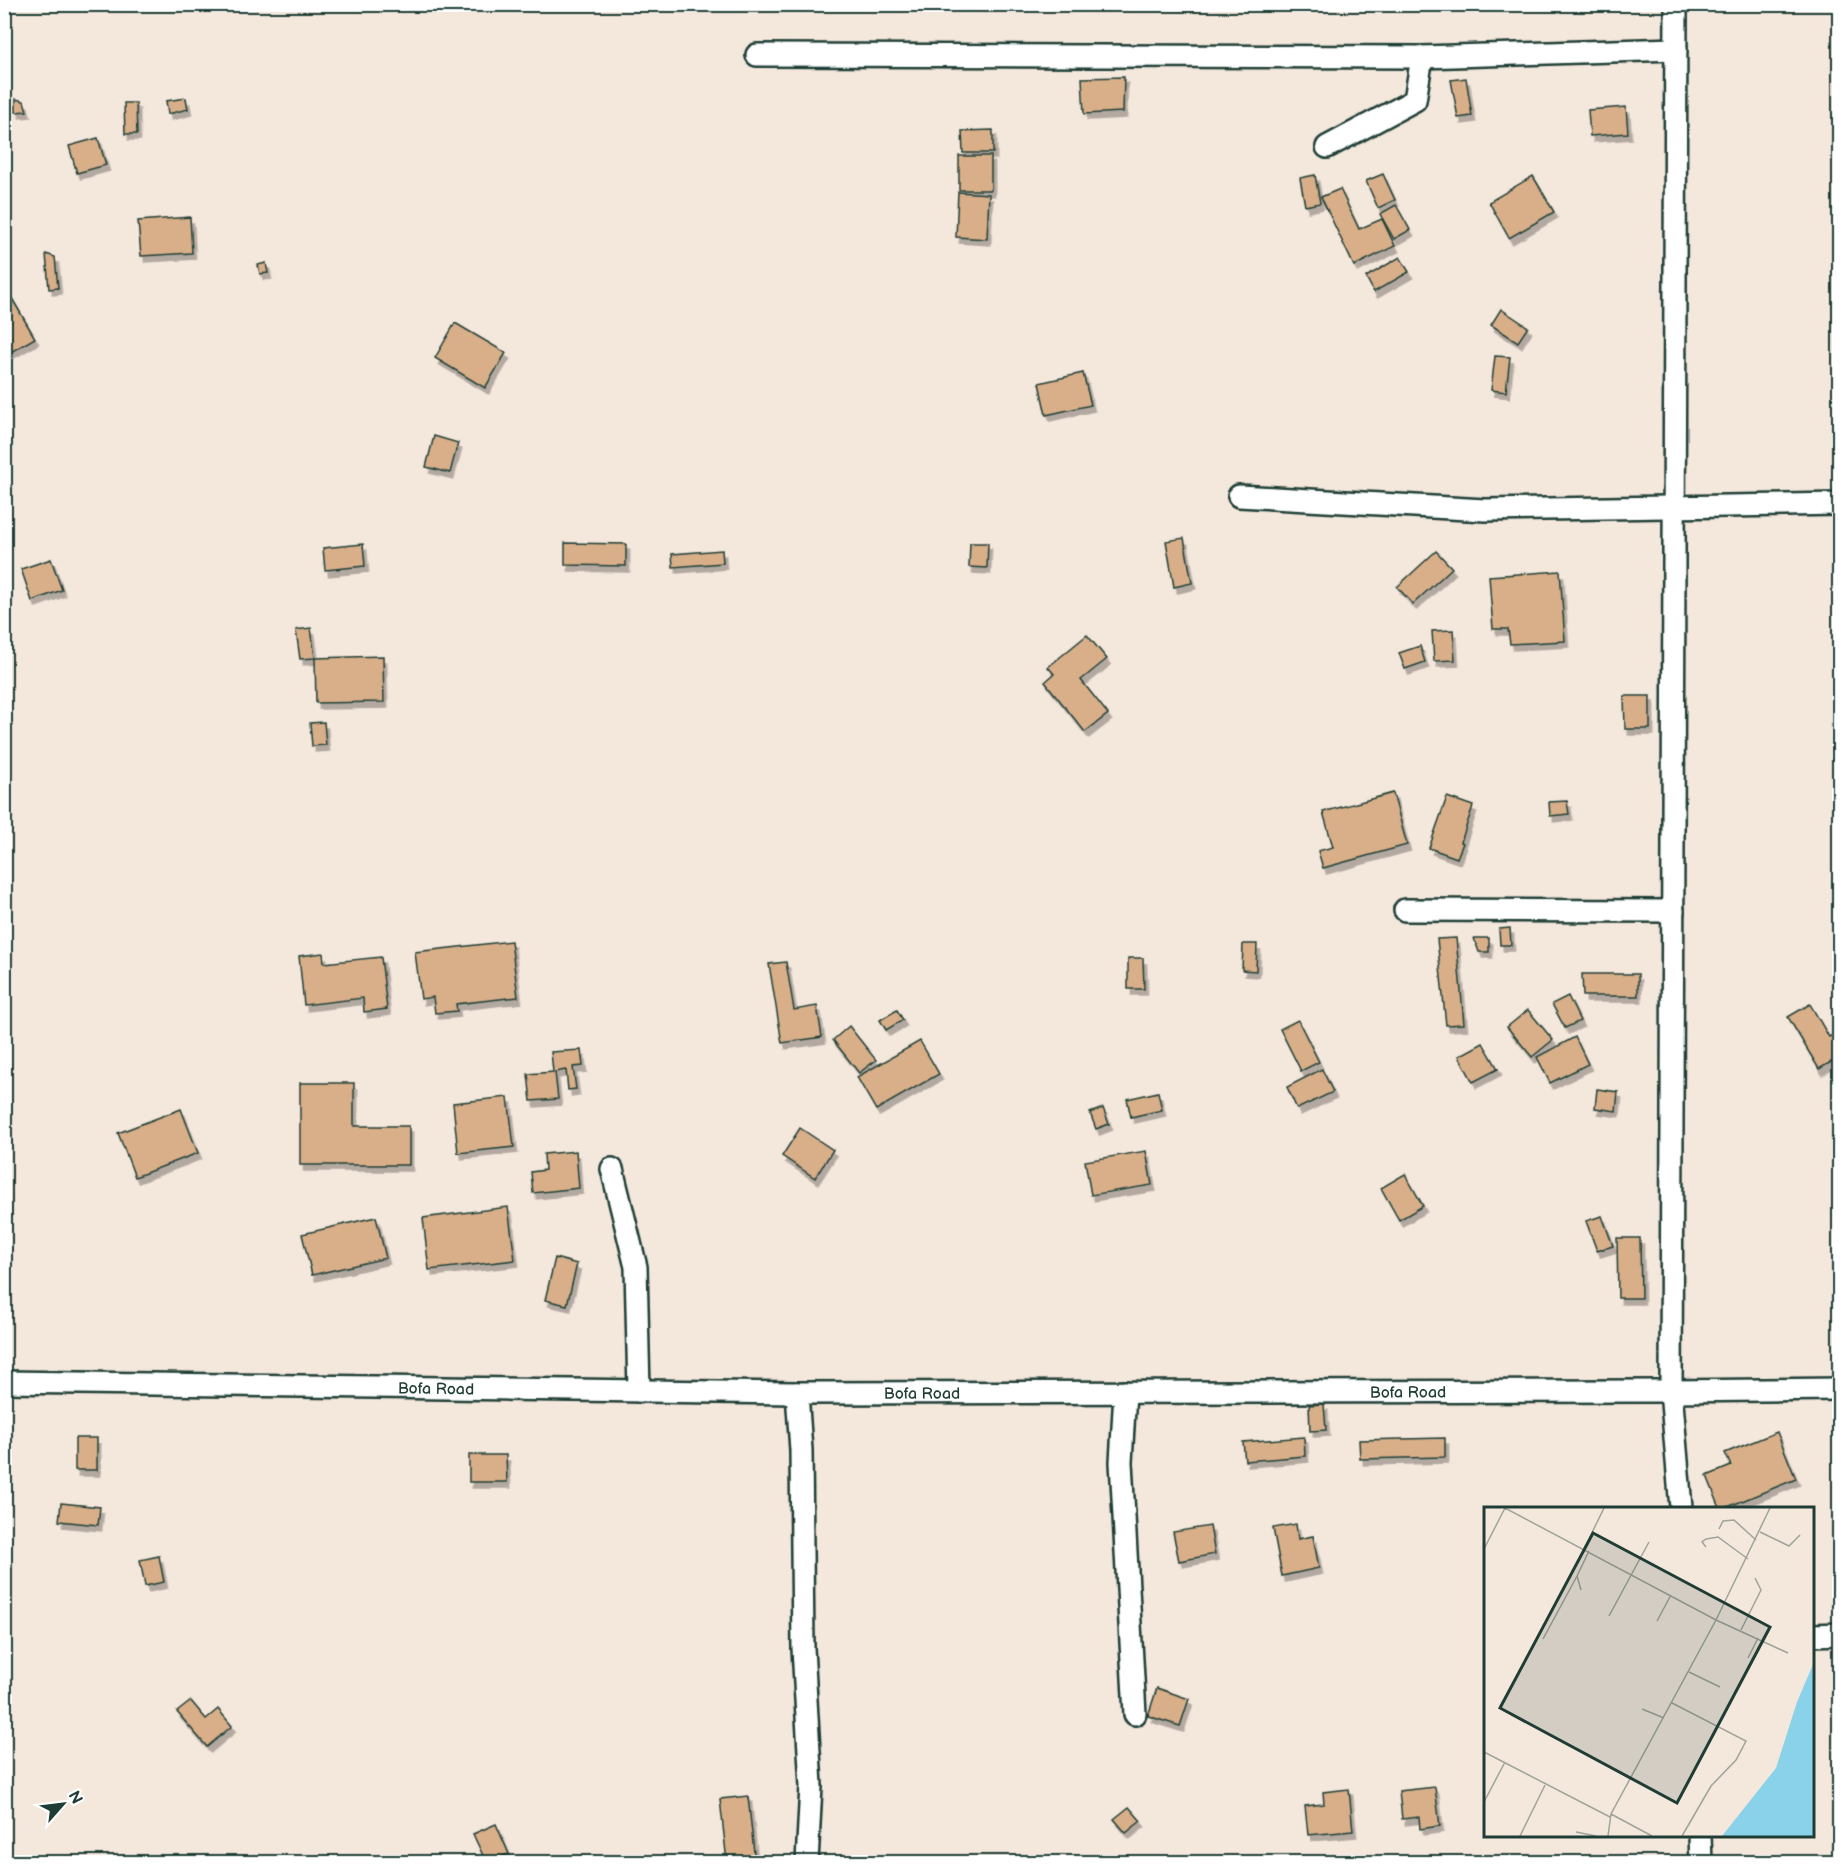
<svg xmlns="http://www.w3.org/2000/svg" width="1844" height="1867" viewBox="0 0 1844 1867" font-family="'Balsamiq Sans',sans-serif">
<defs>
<filter id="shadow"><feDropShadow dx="3.5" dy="6" stdDeviation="0" flood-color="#0004"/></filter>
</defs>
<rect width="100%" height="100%" fill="#f4e7dc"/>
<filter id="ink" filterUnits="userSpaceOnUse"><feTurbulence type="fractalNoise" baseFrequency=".0167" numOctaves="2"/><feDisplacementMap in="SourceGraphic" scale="12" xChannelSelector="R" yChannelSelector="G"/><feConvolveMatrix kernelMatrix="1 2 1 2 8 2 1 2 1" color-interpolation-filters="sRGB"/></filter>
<g filter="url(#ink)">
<g fill="#d9af8a" stroke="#1f3d34" stroke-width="1.5" filter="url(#shadow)">
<polygon points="1124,77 1123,112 1084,114 1082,78"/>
<polygon points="1466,78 1472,116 1458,118 1451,80"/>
<polygon points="186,98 188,109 168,114 166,101"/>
<polygon points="16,99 24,101 27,111 16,112"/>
<polygon points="124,103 136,103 137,134 125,134"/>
<polygon points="1626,107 1628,133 1590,136 1588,110"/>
<polygon points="993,130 993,153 963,153 962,131"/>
<polygon points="98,138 106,165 77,173 69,146"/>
<rect x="959" y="156" width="32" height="34"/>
<polygon points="1383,174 1395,200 1378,208 1366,181"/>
<polygon points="1315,175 1320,203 1305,206 1300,178"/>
<polygon points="1533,176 1554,212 1509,238 1489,202"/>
<polygon points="1340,189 1359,229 1382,219 1395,246 1354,266 1321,197"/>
<polygon points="958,192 989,194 987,239 956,237"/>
<polygon points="1396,205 1410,230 1394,239 1380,214"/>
<polygon points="190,217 192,253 141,256 138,221"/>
<polygon points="46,254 55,257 58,288 49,289"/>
<polygon points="1400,257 1409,272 1374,292 1366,277"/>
<polygon points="266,263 268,273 260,274 258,265"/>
<polygon points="10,295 35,338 4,356 4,298"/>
<polygon points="1501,309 1528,327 1518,342 1491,325"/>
<polygon points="455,323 506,353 485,388 435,358"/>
<polygon points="1495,356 1510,357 1506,392 1491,390"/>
<polygon points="1083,373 1091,405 1046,415 1039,383"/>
<polygon points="434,436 458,443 450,473 426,467"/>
<polygon points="1184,538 1192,583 1174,587 1166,541"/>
<polygon points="565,543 626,544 626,566 565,565"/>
<polygon points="970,543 988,543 987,568 969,567"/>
<polygon points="363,544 365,566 325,570 323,548"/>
<polygon points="722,550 723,563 673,567 672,554"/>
<polygon points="1436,551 1452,568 1413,604 1397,587"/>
<polygon points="51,559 62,590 32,601 21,569"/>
<polygon points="1560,571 1565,641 1510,644 1508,629 1493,629 1489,576"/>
<polygon points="311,628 315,658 300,659 296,630"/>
<polygon points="1453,630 1455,660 1434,661 1432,631"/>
<polygon points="1087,635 1107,659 1081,680 1108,714 1085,732 1045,682 1054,674 1048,667"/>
<polygon points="1420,646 1425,662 1405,669 1399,653"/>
<polygon points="383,656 384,702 316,703 315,658"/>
<polygon points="1624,696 1650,696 1650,729 1625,729"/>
<polygon points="324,722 326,745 312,746 310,723"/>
<polygon points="1393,793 1407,845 1323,868 1318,851 1333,847 1323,812"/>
<polygon points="1447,797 1473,806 1461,842 1463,843 1457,858 1429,848"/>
<polygon points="1567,801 1569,814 1550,816 1549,802"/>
<polygon points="1510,928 1511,945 1500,945 1499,929"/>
<polygon points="1456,938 1464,1024 1446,1025 1437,939"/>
<polygon points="1474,938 1489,938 1489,952 1479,952"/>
<polygon points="511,941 518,997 456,1004 457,1011 435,1013 433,997 421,999 415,952"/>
<polygon points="1243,944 1257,944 1256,971 1242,970"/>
<polygon points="323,953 324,963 381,957 387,1009 364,1012 363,998 304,1005 299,956"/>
<polygon points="1128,958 1143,958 1144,989 1128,989"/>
<polygon points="786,962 794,1010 817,1006 822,1037 782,1043 769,964"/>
<polygon points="1582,974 1638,974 1638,996 1583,996"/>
<polygon points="1568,996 1580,1021 1565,1028 1552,1004"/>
<polygon points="1810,1004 1829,1037 1840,1031 1840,1057 1819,1069 1788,1017"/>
<polygon points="897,1010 903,1020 886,1030 880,1020"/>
<polygon points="1528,1010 1553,1040 1532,1057 1507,1027"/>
<polygon points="1298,1020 1319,1062 1301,1071 1280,1029"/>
<polygon points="849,1026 876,1060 859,1073 833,1040"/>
<polygon points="1575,1037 1588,1064 1550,1083 1537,1057"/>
<polygon points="920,1041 939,1074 876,1110 857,1077"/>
<polygon points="1483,1043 1498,1069 1473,1082 1459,1056"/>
<polygon points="581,1050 583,1066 573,1067 576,1089 568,1090 566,1070 555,1072 558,1099 531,1101 528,1074 553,1072 551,1052"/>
<polygon points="1322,1069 1333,1092 1297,1109 1287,1087"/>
<polygon points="300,1083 354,1083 354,1126 409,1126 409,1165 300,1165"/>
<polygon points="1597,1089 1618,1092 1616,1111 1595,1108"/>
<polygon points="1158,1092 1162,1110 1131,1117 1127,1099"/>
<polygon points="508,1097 514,1147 458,1153 453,1103"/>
<polygon points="1103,1108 1109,1124 1096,1129 1090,1113"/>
<polygon points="181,1109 198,1153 135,1177 118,1133"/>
<polygon points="800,1128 833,1150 815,1178 782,1156"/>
<polygon points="576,1151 579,1188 533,1193 531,1172 545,1170 544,1154"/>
<polygon points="1146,1151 1152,1185 1091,1195 1085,1161"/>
<polygon points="1405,1174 1423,1206 1399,1220 1381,1188"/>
<polygon points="508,1207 515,1260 429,1270 423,1218"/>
<polygon points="1602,1216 1613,1246 1597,1251 1586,1221"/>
<polygon points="376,1217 386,1258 312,1275 302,1234"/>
<polygon points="1617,1238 1640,1238 1641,1298 1618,1298"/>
<polygon points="555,1258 577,1264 567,1305 545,1300"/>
<polygon points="1324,1404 1326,1430 1310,1431 1309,1405"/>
<polygon points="1777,1432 1796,1479 1725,1508 1720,1508 1707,1476 1731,1466 1725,1453"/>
<polygon points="1304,1437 1305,1456 1245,1461 1243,1442"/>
<rect x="75" y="1438" width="22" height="32"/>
<polygon points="1445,1438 1445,1457 1360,1459 1359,1440"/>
<polygon points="469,1455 506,1455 507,1482 469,1482"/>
<polygon points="61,1503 100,1507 98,1525 59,1521"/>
<polygon points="1296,1524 1298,1539 1313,1536 1319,1568 1282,1576 1273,1528"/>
<polygon points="1210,1526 1215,1554 1179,1561 1173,1532"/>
<polygon points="159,1556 164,1582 145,1586 140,1560"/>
<polygon points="1157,1688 1189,1699 1180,1726 1148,1716"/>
<polygon points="191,1701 206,1719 218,1709 232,1726 207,1747 177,1712"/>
<polygon points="1435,1787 1440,1826 1420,1829 1419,1817 1402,1819 1399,1791"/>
<polygon points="1349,1789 1353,1831 1308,1835 1305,1806 1324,1804 1323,1792"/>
<polygon points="748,1796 755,1862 727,1862 720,1799"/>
<polygon points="1129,1807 1141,1821 1126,1833 1114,1819"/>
<polygon points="496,1824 509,1854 486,1862 473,1834"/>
</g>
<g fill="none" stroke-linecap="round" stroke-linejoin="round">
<g stroke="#1f3d34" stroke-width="26">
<g id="minor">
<polyline points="1676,4 1671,1391 1681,1508"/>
<polyline points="757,55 1422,57"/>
<polyline points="1327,147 1415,100 1422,57 1676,49"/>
<polyline points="1239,496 1485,510 1840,504"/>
<polyline points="1405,910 1673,911"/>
<polyline points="612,1169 636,1267 639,1391"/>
<path id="s1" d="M4,1382L797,1393L1671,1391L1840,1389"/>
<polyline points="1125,1392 1121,1462 1135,1714"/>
<polyline points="797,1393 801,1450 803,1648 811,1786 807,1862"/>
<polyline points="1812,1635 1840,1634"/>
<polyline points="1700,1836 1701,1862"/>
</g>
</g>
<use href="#minor" stroke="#fff" stroke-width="21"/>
</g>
</g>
<g text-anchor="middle" stroke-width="5" stroke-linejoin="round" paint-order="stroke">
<g font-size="16" fill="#1f3d34" stroke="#fff">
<text dy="6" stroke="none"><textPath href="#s1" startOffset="432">Bofa Road</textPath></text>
<text dy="6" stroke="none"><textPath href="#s1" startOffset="918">Bofa Road</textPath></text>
<text dy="6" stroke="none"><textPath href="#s1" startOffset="1404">Bofa Road</textPath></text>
</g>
</g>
<g transform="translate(1484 1507)">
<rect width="330" height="330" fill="#f4e7dc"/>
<path d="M330,155V329H238L292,261L313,195Z" fill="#89d2ea"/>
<path fill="none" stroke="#9fa399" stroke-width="1.5" d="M235,22L239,14L250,13L272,33M276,25L305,39L316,28M222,40L218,35L222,32L234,30L264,52M0,42L21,1L232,113L304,146M100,42L120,1M97,83L93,69L105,44M125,109L165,35M173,114L187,88M257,123L277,83L271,71M59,132L93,69M264,151L274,131M205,165L236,180M188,196L262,234L252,253L227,279L198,329M158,202L180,211M0,245L126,310M0,295L21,255M127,307L168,329M92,325L112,329M36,329L62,276M124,329L127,307L232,113L286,1"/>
<path fill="#1f3d34" fill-opacity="0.15" stroke="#1f3d34" stroke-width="3" d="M109,26L286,120L193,296L16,201Z"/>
<rect width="330" height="330" fill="none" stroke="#1f3d34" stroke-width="3"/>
</g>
<rect width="1844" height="1867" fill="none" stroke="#fff" stroke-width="24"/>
<rect x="12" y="12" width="1820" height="1843" fill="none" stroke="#1f3d34" stroke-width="2" filter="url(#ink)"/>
<g transform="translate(63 1804) rotate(62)" stroke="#ffffff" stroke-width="4.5" paint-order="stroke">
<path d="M0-4.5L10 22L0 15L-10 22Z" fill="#1f3d34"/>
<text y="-9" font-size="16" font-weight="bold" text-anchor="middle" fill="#1f3d34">N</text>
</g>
</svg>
